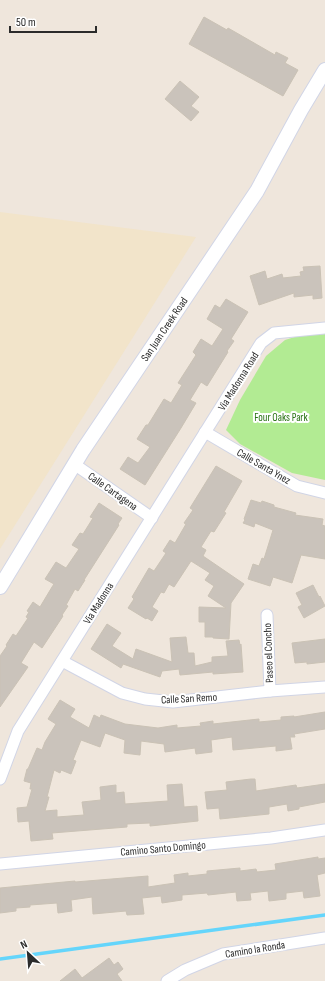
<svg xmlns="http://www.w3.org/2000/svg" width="325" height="981" viewBox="0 0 325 981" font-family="'Sofia Sans Condensed',sans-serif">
<rect width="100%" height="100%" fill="#efe6dc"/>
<polygon fill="#f2e4ca" points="0,212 196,237 0,549"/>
<polygon fill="#b2eb93" points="325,334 325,480 292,473 240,444 226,430 240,400 266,356 285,340 298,336"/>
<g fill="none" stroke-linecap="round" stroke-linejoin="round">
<polyline stroke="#64d5fb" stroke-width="3.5" points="0,959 325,915"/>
</g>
<g fill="#cac3bb" stroke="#cac2b5">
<polygon points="204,17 227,30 228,28 275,55 276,52 288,58 285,63 298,70 283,96 189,44"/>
<polygon points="180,81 199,97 191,106 199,112 191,121 165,99"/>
<polygon points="320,266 322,298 313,299 313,295 294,297 294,293 259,305 250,276 265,271 267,279 282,274 283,278 301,276 300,272 304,271 303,267"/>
<polygon points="226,299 248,312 231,339 234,341 227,351 228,352 207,386 201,382 190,400 196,403 181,428 145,485 120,469 128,457 138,463 150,447 137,439 146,425 148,425 164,399 171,403 182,385 178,383 196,355 193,352 201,339 212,346 223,329 207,319 215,305 220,308"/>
<polygon points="216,466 242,481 224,512 226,513 214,532 211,531 201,547 206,550 203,556 244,584 231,603 229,639 213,638 213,637 205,637 205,622 199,622 199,607 226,608 208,596 214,586 205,580 210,573 191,561 174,587 169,584 164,593 161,592 152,607 158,611 152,621 147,618 146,619 128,608 134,599 132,597 149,568 154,571 166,553 163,551 170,540 175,543 186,524 184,523 193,510 190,508"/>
<polygon points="251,500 261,503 262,501 274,505 274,507 296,513 295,515 323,519 322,525 325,526 325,559 301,555 292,583 273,577 270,586 248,579 253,564 259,566 262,558 264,559 273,530 255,523 254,527 243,523 245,520 244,519"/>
<polygon points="99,503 122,518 118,524 119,525 84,580 85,580 78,591 75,589 66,605 68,606 62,615 63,616 42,648 34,642 21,663 28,667 0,707 0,656 7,646 6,645 13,634 16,636 28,618 26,617 29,612 27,611 33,602 40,607 52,587 54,584 45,579 56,562 66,568 79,549 72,545 80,533 83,534 93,518 90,517"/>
<polygon points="313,585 319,597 320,596 325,606 304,618 298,607 302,605 296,593"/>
<polygon points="107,624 121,633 112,646 133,659 136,649 172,662 170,638 186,637 188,653 194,653 195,666 212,662 212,657 228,656 226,641 239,640 240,645 241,644 243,672 213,674 213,672 180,675 179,669 162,671 160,677 123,664 121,668 91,649"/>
<polygon points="325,639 325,662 307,664 307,662 295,663 292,643"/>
<polygon points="60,700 75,709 70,717 89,728 94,715 100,718 101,715 125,724 158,728 177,725 177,728 201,726 200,723 213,721 213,724 259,719 259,722 281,720 281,717 294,716 294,717 325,712 325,729 294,734 295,737 290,737 292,749 276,751 276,746 233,750 232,737 211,740 212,752 196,754 195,748 165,752 164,744 141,741 140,755 124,753 125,740 105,733 100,747 81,740 73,760 76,761 71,774 61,770 60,773 54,770 47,797 49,797 45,811 57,810 57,817 84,815 82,802 101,800 100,787 116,785 116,793 124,792 125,804 168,801 167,785 182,784 184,807 197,806 198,821 150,826 150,823 127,824 127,827 52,833 53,839 31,841 29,821 18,822 17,808 27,807 32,789 30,789 31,783 24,781 27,769 28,769 37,748 42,750 45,742 56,724 48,719"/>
<polygon points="251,779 255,779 256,791 296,785 297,788 325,784 325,802 299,807 299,809 288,811 287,804 269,807 269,814 220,819 219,808 207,809 205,792 227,790 226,782"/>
<polygon points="318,857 318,859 325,858 325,873 317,875 320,896 304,898 303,891 286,893 286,899 269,901 268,891 250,893 251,900 237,901 236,892 208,895 207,893 182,895 182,900 162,903 161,896 142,898 144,914 127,915 126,911 93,914 92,897 71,900 72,911 58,913 57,903 30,905 30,907 16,908 16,911 0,913 0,888 75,881 75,882 148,876 148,887 175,883 174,875 188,873 188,876 207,874 207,871 240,868 240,871 256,869 257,872 276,870 275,864"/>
<polygon points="109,958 114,965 118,962 123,969 117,974 122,981 60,981 75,969 82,978"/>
</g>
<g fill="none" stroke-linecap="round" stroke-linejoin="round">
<g stroke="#d1d5e6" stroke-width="13">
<g id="minor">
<polyline points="205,432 297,486 325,493"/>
<polyline points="74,464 152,518"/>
<polyline points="267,615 270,691"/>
<polyline points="62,661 122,693 145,699 173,702 270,691 325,687"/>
<polyline points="0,779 18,731 261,343 274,333 325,328"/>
<polyline points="0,864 271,838 325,830"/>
<polyline points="167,981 185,970 223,954 325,938"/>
</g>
</g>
<g stroke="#d1d5e6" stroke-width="16">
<polyline id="tertiary" points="0,587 25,546 83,450 257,191 301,110 325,70"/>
</g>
<use href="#minor" stroke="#fff" stroke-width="11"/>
<use href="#tertiary" stroke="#fff" stroke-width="14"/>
</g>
<g text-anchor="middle" stroke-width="4" stroke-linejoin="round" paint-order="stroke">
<g font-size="11" fill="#2b2b2b" stroke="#fff">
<text transform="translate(164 329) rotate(-56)" y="4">San Juan Creek Road</text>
<text transform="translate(238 381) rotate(-58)" y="4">Via Madonna Road</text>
<text transform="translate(264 466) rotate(30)" y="4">Calle Santa Ynez</text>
<text transform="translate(113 491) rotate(35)" y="4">Calle Cartagena</text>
<text transform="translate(98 603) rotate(-58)" y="4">Via Madonna</text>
<text transform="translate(268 653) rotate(-92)" y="4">Paseo el Concho</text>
<text transform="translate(189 698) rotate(-3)" y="4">Calle San Remo</text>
<text transform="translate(163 848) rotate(-5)" y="4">Camino Santo Domingo</text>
<text transform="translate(255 949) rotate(-9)" y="4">Camino la Ronda</text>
</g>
<g font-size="11" fill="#277112" stroke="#fff">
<text x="281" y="421">Four Oaks Park</text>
</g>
</g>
<g transform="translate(28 953) rotate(334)" stroke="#ffffff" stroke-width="3" paint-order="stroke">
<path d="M0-3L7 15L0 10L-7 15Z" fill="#2b2b2b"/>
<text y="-6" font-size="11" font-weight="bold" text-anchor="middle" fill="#2b2b2b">N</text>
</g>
<path d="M10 26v6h86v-6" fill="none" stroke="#2b2b2b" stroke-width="2"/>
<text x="16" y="26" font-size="12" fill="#2b2b2b" stroke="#ffffff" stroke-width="3" paint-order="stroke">50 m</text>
</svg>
